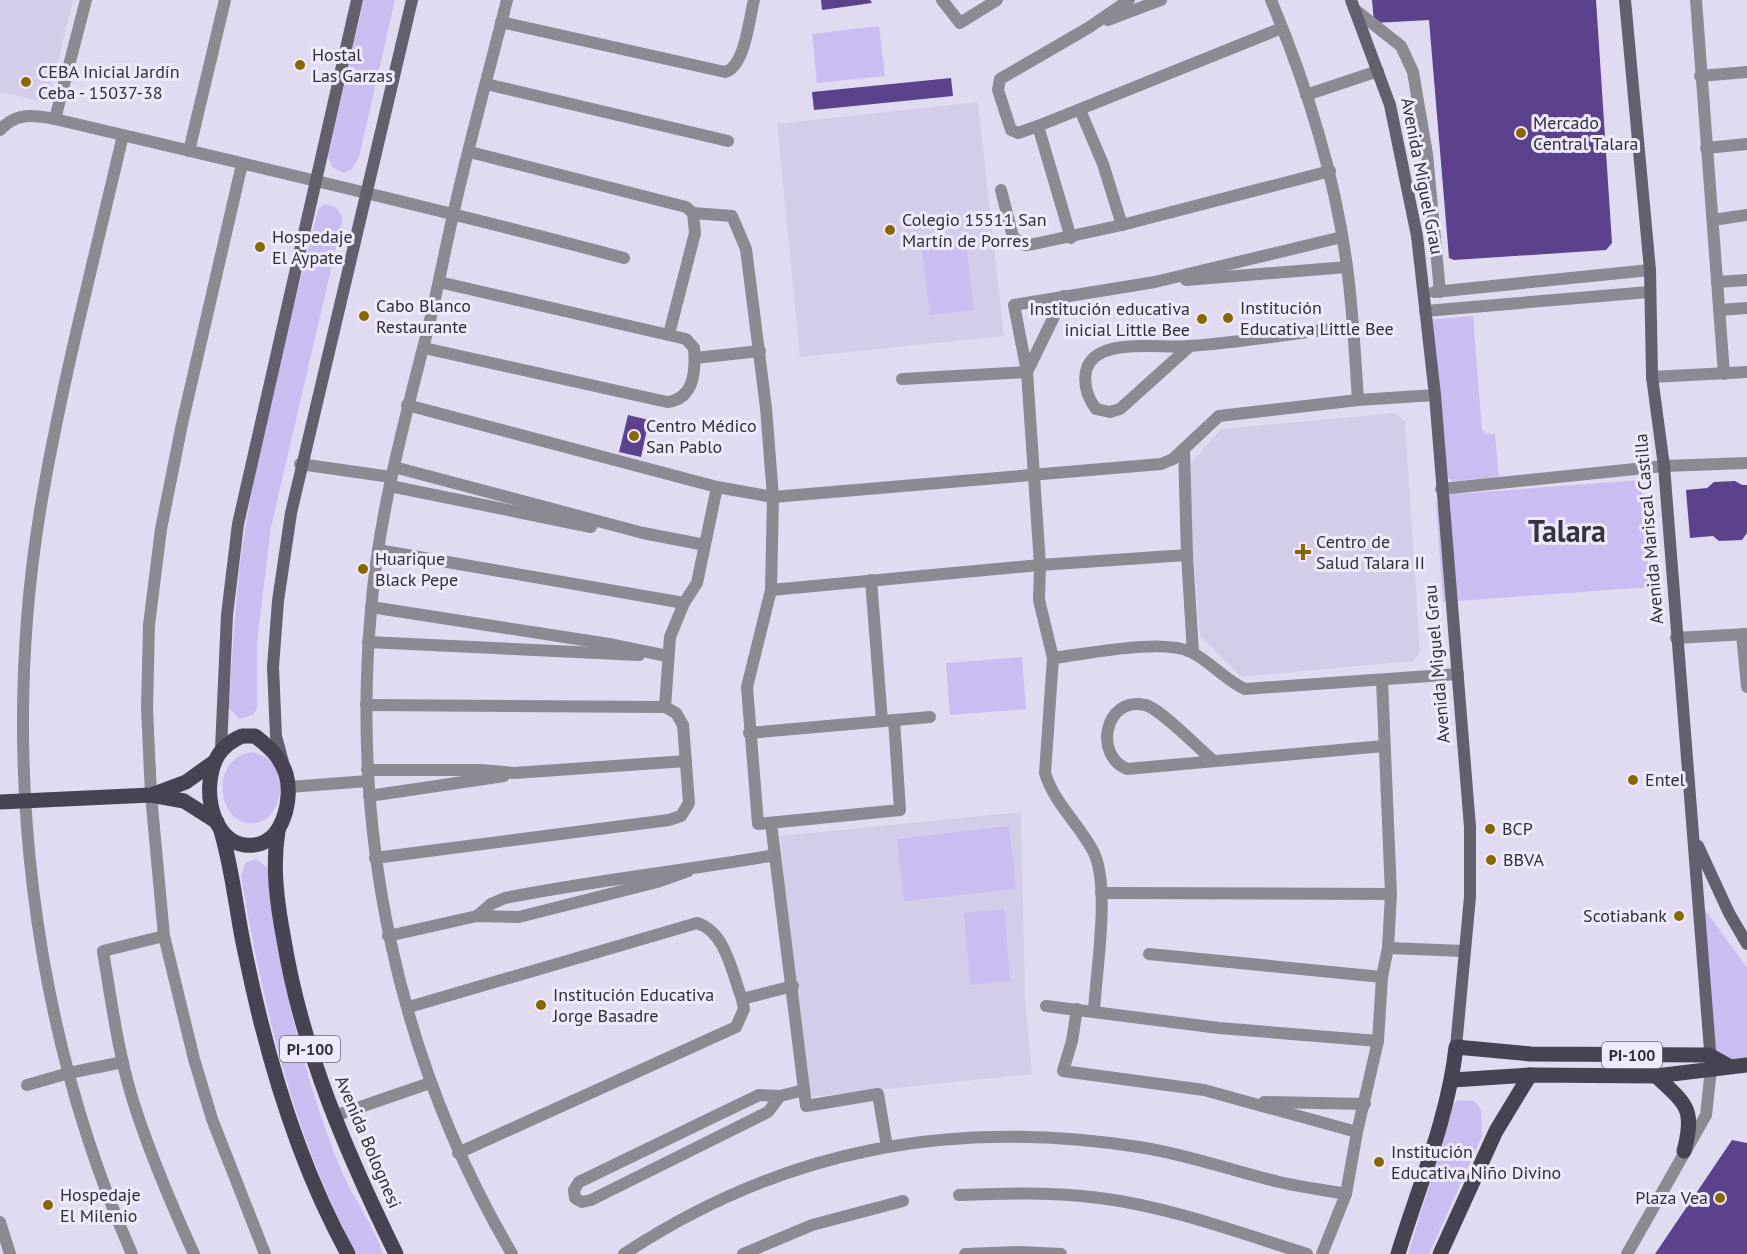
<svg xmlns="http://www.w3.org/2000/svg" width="1747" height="1254" viewBox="0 0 1747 1254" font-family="'PT Sans',sans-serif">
<rect width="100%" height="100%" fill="#e1dbf2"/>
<g fill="#d4cde9">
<polygon points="0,0 73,0 49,98 44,102 0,92"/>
<polygon points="978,102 1004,336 800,357 777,124"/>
<polygon points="1394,413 1405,421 1420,652 1413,661 1241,677 1200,636 1186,469 1221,429"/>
<polygon points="1021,812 1025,1000 1032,1074 809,1097 804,1090 780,836"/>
</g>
<g fill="#cbbdf1">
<polygon points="364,0 395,0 359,157 351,170 343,173 332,167 328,156"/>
<polygon points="879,26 885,76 817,83 812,34"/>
<path d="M325,204L336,207L343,218L271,527L257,642V708L253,715L239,719L229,708C233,649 235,589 245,531C262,424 291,319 317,214L319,208Z"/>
<polygon points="966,243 974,310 930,315 922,248"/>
<polygon points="1473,316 1482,430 1486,434 1495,434 1499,477 1453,481 1445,477 1435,458 1421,325 1427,320"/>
<polygon points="1641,480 1650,587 1443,602 1436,503 1442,495"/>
<polygon points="1022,657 1026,709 950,715 946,663"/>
<path d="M252,752C278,758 287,782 276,806C272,815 265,822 255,823C217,828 208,758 252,752Z"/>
<polygon points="1009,826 1016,889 904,901 897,839"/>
<path d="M256,859L268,868C277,967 304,1081 342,1172C354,1200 374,1226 383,1254H357C293,1136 264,1008 241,877L245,863Z"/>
<polygon points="1698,900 1747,968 1747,1061 1729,1062 1716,1052"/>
<polygon points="1004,909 1010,981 970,985 964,913"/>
<polygon points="1458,1100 1474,1101 1481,1110 1482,1136 1429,1254 1408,1254 1434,1171 1443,1115"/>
</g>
<g fill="#5c428d">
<polygon points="821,0 870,0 872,3 822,10"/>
<polygon points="1372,0 1596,0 1612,243 1606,250 1454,260 1449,258 1429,20 1374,23"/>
<polygon points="951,78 953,96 814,110 812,92"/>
<polygon points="628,415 649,420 641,457 619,452"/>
<polygon points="1735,481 1742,485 1747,485 1747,533 1742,540 1719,541 1713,536 1690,538 1686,490 1707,488 1714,482"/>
<polygon points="1732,1140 1747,1143 1747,1254 1655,1254"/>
</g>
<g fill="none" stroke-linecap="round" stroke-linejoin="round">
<g stroke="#8b8992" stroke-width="12">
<path d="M507,0C489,72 469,143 453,215C443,259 435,304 423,348C401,434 378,521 371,610C351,835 397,1058 512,1254"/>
<polyline points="942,0 960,23 997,0"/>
<polyline points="1129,0 1088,28 1000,79 998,90 1011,130 1018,133 1038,126 1282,28"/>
<path d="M1271,0C1307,86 1335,175 1347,267C1353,311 1355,356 1358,400"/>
<polyline points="1696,0 1724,374"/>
<polyline points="1354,9 1401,46 1413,72 1427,154 1440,292"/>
<polyline points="1108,20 1161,0"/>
<path d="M501,22L725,72C745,67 749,19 754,0"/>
<polyline points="1700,76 1747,72"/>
<polyline points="486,84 728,141"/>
<polyline points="1306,95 1378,71"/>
<polyline points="1080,110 1103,164 1122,225"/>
<polyline points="55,119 86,0"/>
<polyline points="1038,126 1071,238"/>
<path d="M0,130C16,112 34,115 55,119C245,164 435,208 624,258"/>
<path d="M123,135C94,260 61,385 40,511C0,758 31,1025 132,1254"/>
<polyline points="1706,148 1747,144"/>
<polyline points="189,151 225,0"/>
<polyline points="470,152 686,207 693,213 695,233 669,334"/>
<polyline points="242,164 182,424 161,529 149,625 147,708 151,795 164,936 194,1059 212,1119 265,1254"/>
<polyline points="1001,190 1013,237 1025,245 1034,244 1122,225 1330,171"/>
<polyline points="693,213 732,216 746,249 766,408 773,497 771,590 747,687 758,824 900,810 894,720"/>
<polyline points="1713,220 1747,215"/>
<polyline points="1186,280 1347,267"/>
<polyline points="1717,282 1747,280"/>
<polyline points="1434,292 1650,270"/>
<polyline points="1719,310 1747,308"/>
<polyline points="1425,311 1649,292"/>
<path d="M1190,346L1120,409L1110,412L1096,409C1083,392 1078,363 1103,352C1125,342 1165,348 1190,346C1244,342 1299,333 1353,326"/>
<path d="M424,348L667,402C694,399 696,371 694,348L686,339L439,282"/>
<polyline points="695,358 760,351"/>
<polyline points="1652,377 1747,372"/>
<polyline points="902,379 1027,372 1064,296"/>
<polyline points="407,405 717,487 773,497 1161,464 1173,459 1219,416 1358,400 1435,395"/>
<polyline points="1184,449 1187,555 1193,653"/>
<polyline points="300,464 391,477"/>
<polyline points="394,467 643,533 705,545"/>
<polyline points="390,486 591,527"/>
<polyline points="1441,489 1664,466 1747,463"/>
<polyline points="378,550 684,603"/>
<polyline points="871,580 882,721"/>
<polyline points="771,590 1040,565 1187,555"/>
<polyline points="371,607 609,644 667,656"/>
<polyline points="1742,634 1747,687"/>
<polyline points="1676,638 1747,634"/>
<polyline points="368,642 639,655"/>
<path d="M1053,658C1088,654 1161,638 1191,652C1211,662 1225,680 1245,689L1458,674"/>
<polyline points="366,705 665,707 676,713 683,725 689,803 681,816 669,820 375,858"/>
<polyline points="665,707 670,637 684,603 697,583 717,487"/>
<polyline points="749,733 930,717"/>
<path d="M1214,761C1199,749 1160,708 1145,705C1105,696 1093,755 1127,769L1384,746"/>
<polyline points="367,770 480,770 514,773 686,761"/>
<polyline points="289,787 368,781"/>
<polyline points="369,796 504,776"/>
<polyline points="771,823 806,1106 878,1094 887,1147"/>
<polyline points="1101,893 1391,894"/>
<path d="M477,916L491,904L505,898C594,880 685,871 775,855"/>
<path d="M164,936L103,951C112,1005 119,1061 137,1113C153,1161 173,1208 194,1254"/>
<polyline points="388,936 477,916 519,917 657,882 688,871"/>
<polyline points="1388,948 1464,951"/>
<polyline points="1149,954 1382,977"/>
<polyline points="742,999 793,986"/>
<polyline points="1046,1006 1219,1028 1378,1041"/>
<path d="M409,1007L697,923C726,932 732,973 742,999L744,1009L736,1027L458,1153"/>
<polyline points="1077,1009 1072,1041 1063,1071 1204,1090 1357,1132"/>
<path d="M1094,1011C1096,972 1111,884 1093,851C1079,824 1054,803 1045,773L1053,658L1039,600L1040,565L1027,372L1014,305L1155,282L1342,237"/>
<polyline points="27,1085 69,1073 123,1062"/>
<polyline points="780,1096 768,1112 591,1200 582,1202 575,1198 574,1190 579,1182 759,1095 780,1096 804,1090"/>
<polyline points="1264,1102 1365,1104"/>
<polyline points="334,1116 430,1083"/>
<path d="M959,1195C1006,1193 1053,1192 1100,1198C1170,1207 1240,1233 1307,1254"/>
<polyline points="0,1222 10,1254"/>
<path d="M624,1254C783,1149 951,1118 1139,1147C1187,1154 1232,1171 1279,1182C1301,1187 1324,1190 1346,1194"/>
<polyline points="743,1254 812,1225 903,1201"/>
<polyline points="965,1254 1020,1252 1061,1254"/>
<polyline points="1322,1254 1346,1194 1357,1132 1378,1041 1382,977 1388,948 1391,894 1382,680"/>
<polyline points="1627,1254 1706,1115 1711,1069"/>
</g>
<g stroke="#63606d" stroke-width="12">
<polyline points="1351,0 1390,105 1417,236 1435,395 1470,827 1470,897 1456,1047"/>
<polyline points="1625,0 1650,270 1652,377 1664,466 1711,1063"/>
<polyline points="221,749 227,615 238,524 357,0"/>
<polyline points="283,762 276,736 273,667 278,601 291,513 412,0"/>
<polyline points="1698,846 1729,913 1747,944"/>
</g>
<g stroke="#484353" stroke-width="15">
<path d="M242,736H255C269,747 280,756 286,774C293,797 284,842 254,845C220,849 207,809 210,782C212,760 221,745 242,736Z"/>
<polyline points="154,794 186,782 214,762"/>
<polyline points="0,802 151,795 184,801 217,822"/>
<path d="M221,831C233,871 236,911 245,952C266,1055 297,1162 348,1254"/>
<path d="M278,831C272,867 277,903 284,940C302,1050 347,1154 396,1254"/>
<path d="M1656,1076C1687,1105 1695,1109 1684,1151"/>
<polyline points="1453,1080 1530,1075 1656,1076 1747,1065"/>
<path d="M1398,1254C1419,1185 1448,1119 1456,1047L1531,1054L1709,1055L1729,1066"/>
<polyline points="1440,1254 1496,1131 1530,1075"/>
</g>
</g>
<g fill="#876702" stroke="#eee9fb" stroke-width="2">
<circle cx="300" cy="65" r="6"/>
<circle cx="26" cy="82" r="6"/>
<circle cx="1521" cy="133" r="6"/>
<circle cx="890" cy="230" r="6"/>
<circle cx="260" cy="247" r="6"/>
<circle cx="364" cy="316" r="6"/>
<circle cx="1228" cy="318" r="6"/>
<circle cx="1202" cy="319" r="6"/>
<circle cx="634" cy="436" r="6"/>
<path d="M1300 543h6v6h6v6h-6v6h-6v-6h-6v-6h6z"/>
<circle cx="363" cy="569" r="6"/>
<circle cx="1633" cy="780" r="6"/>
<circle cx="1490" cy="829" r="6"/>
<circle cx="1491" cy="860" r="6"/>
<circle cx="1679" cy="916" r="6"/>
<circle cx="541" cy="1005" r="6"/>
<circle cx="1379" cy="1162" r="6"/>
<circle cx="1720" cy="1198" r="6"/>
<circle cx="48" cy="1205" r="6"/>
</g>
<g text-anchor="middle" stroke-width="6" stroke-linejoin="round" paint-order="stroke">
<g fill="#eee9fb" stroke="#6a6772" stroke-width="1.5">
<rect x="280" y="1036" width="60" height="26" rx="4.5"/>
<rect x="1602" y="1042" width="60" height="26" rx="4.5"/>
</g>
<g font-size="16" font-weight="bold" fill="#312f38">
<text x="310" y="1055">PI-100</text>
<text x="1632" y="1061">PI-100</text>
</g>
<g font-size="18" fill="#312f38" stroke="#eee9fb" text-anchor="start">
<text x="312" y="61">Hostal<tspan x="312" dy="21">Las Garzas</tspan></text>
<text x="38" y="78">CEBA Inicial Jardín<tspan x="38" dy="21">Ceba - 15037-38</tspan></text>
<text x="1533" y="129">Mercado<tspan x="1533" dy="21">Central Talara</tspan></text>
<text x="902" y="226">Colegio 15511 San<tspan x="902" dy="21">Martín de Porres</tspan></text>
<text x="272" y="243">Hospedaje<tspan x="272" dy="21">El Aypate</tspan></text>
<text x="376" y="312">Cabo Blanco<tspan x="376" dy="21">Restaurante</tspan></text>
<text x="1240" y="314">Institución<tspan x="1240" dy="21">Educativa Little Bee</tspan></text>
<text x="1190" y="315" text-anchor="end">Institución educativa<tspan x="1190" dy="21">inicial Little Bee</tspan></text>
<text x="646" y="432">Centro Médico<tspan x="646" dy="21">San Pablo</tspan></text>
<text x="1316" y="548">Centro de<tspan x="1316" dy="21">Salud Talara II</tspan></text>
<text x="375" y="565">Huarique<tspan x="375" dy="21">Black Pepe</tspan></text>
<text x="1645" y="786">Entel</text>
<text x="1502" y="835">BCP</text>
<text x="1503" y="866">BBVA</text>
<text x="1667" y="922" text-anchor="end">Scotiabank</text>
<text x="553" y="1001">Institución Educativa<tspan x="553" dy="21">Jorge Basadre</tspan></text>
<text x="1391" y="1158">Institución<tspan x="1391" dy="21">Educativa Niño Divino</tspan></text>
<text x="60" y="1201">Hospedaje<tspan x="60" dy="21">El Milenio</tspan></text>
<text x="1708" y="1204" text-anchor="end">Plaza Vea</text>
</g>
<g font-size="18" fill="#312f38" stroke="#eee9fb">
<text transform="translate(1422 176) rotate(79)" y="6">Avenida Miguel Grau</text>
<text transform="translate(1649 529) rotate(-95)" y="6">Avenida Mariscal Castilla</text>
<text transform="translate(1437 664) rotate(-95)" y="6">Avenida Miguel Grau</text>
<text transform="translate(368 1142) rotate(67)" y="6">Avenida Bolognesi</text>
</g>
<g font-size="30" font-weight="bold" fill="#373243" stroke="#eee9fb">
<text x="1567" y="542">Talara</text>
</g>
</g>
</svg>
